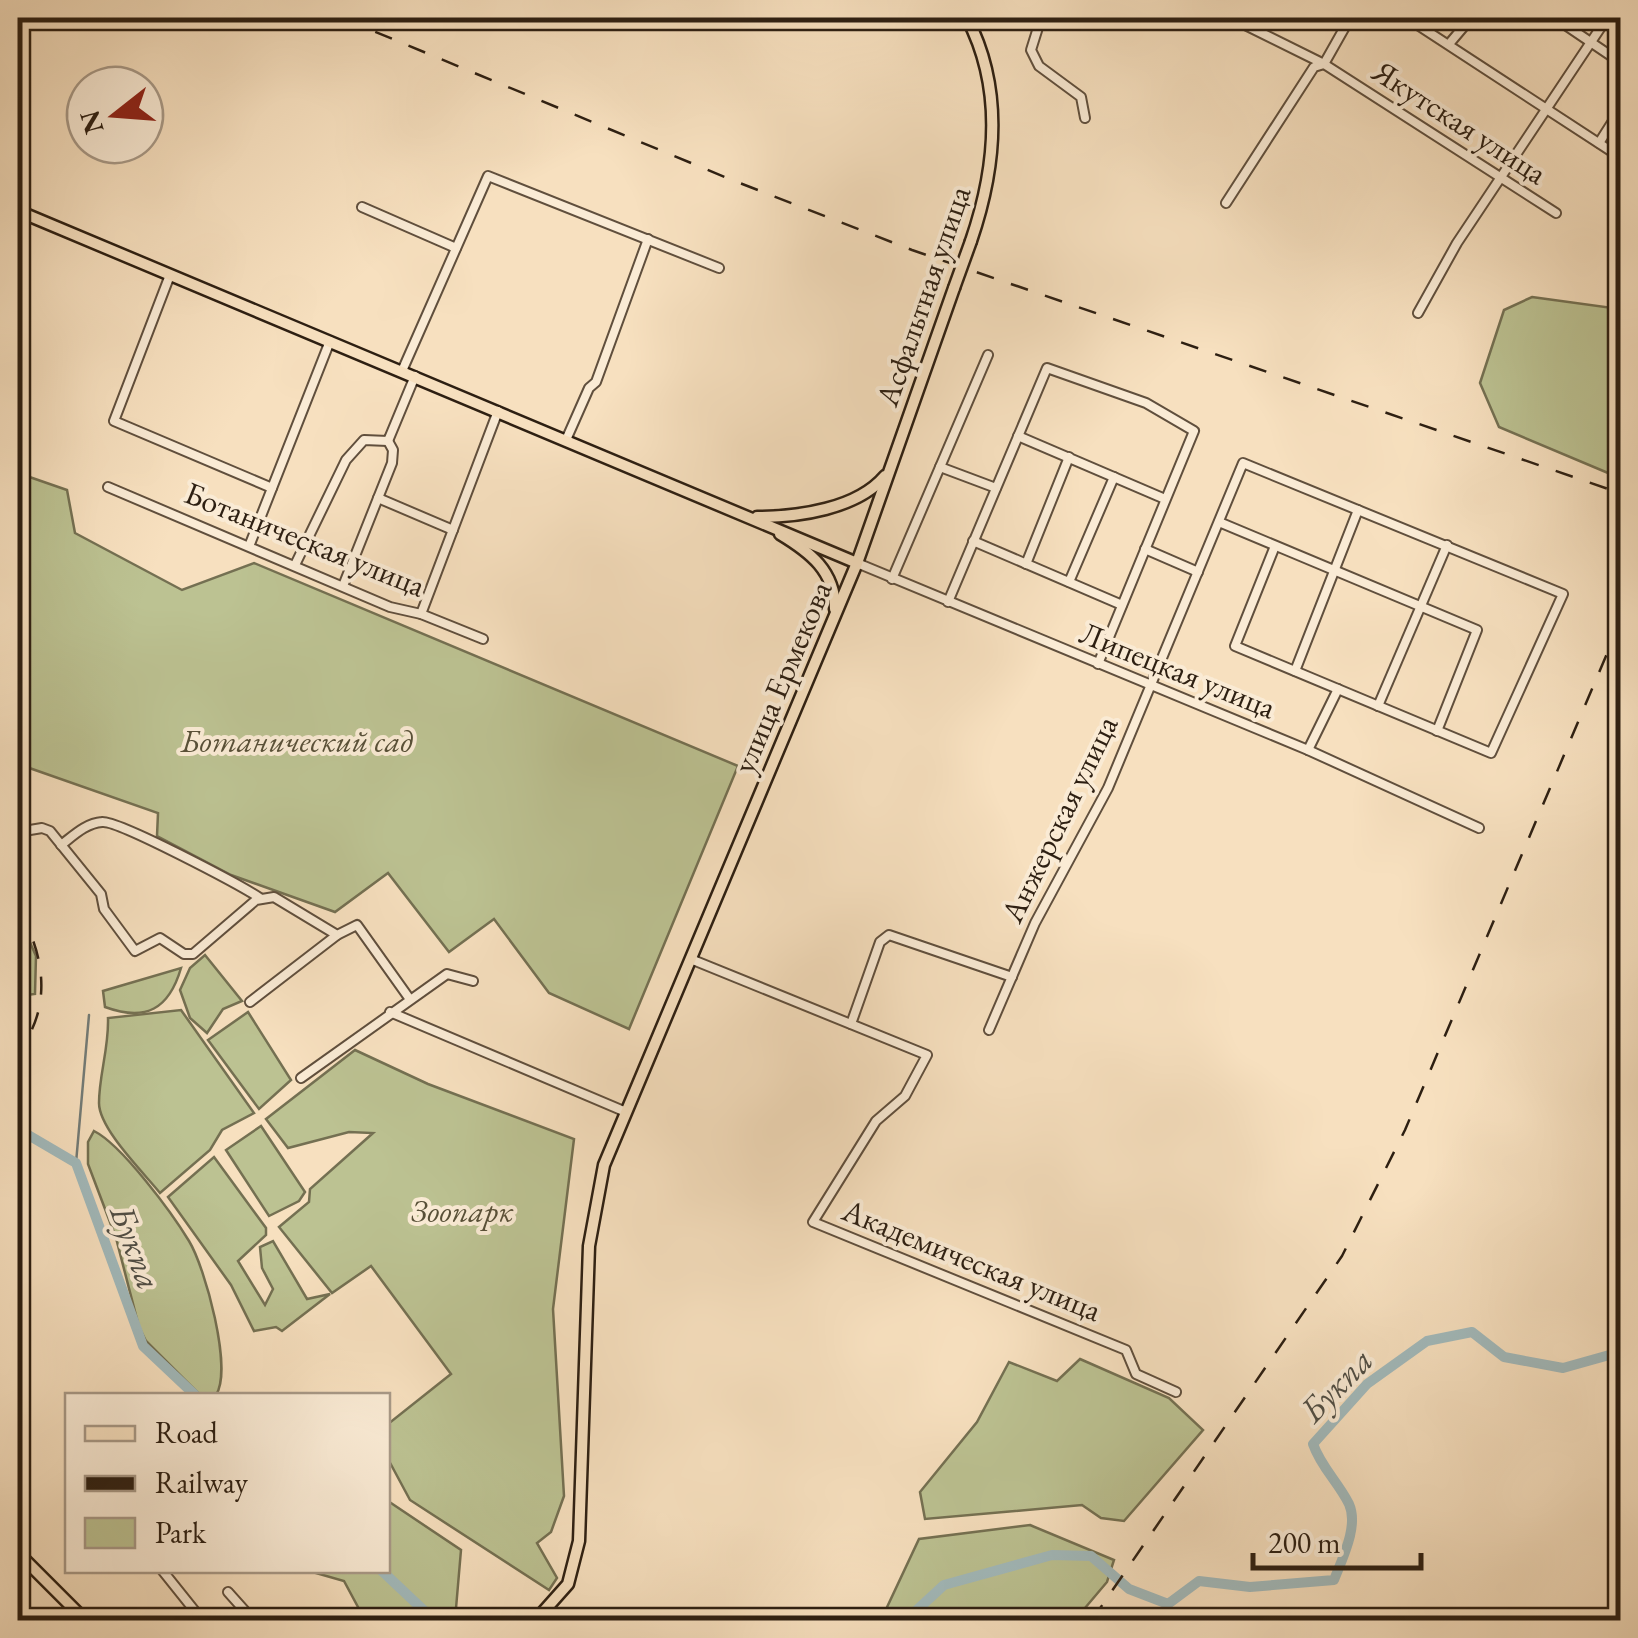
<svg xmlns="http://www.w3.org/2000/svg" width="1638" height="1638" viewBox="0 0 1638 1638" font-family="'EB Garamond',serif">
<rect width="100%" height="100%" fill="#f7e0bf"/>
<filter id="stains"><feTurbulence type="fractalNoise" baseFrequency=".002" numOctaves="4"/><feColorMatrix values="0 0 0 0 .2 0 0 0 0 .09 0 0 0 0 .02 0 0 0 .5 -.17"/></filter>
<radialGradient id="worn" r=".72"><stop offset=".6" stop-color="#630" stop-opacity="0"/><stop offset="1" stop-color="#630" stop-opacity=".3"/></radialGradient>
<g fill="#bcc292" stroke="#747052" stroke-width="2.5">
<polygon points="1532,297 1620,309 1620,478 1499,427 1480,383 1504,310"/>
<polygon points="18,473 67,490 75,533 182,590 254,563 738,766 629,1029 549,993 494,919 449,952 388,873 335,912 231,875 157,836 158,813 18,764"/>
<polygon points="18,915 36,956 35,994 18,996"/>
<polygon points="205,955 242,1001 223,1009 207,1033 190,1018 180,990 190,968"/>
<path d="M181,968C169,1009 146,1022 105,1007L103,991Z"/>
<path d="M181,1010L254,1113L222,1130L210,1150L160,1193C144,1173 99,1129 99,1103C99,1075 109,1048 108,1018Z"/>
<polygon points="248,1012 291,1080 259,1109 208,1040"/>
<polygon points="355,1050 428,1084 574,1139 553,1309 564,1496 551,1532 537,1543 557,1578 549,1590 410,1500 388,1459 388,1424 451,1374 371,1266 332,1293 279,1227 309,1202 310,1189 373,1133 349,1132 288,1148 266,1119"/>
<polygon points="261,1126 305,1192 299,1201 269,1216 226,1150"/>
<path d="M94,1131C122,1145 172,1213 189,1241C205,1267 233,1369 216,1395H200L146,1341L139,1327L116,1238L88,1164V1142Z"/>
<polygon points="214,1157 266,1228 266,1235 238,1261 265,1305 273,1289 262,1268 260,1247 273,1241 307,1299 330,1294 282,1331 276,1327 254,1331 231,1285 168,1197"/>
<polygon points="1080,1359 1169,1398 1203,1430 1124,1521 1101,1518 1082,1505 925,1519 920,1492 977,1422 1009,1362 1057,1381"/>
<polygon points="388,1501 461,1550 455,1620 365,1620 344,1581 309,1571 388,1570"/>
<polygon points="1030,1525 1114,1560 1107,1582 1085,1608 1051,1620 1019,1610 953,1620 881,1620 919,1539"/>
</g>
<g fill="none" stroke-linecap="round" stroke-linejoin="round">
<polyline stroke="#737c78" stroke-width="2.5" points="76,1163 89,1015"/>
<g stroke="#a2babc" stroke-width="10">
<polyline points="18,1129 76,1163 143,1346 196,1396"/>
<polyline points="381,1570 434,1620"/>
<path d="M906,1620L944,1585L1052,1555L1091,1556L1129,1589L1168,1604L1199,1581L1250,1587L1334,1580C1342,1559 1359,1526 1349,1504C1338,1482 1321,1467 1313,1444L1367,1384L1427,1341L1472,1332L1504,1357L1563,1368L1620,1352"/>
</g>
<g stroke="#604f3d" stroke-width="12">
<g id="minor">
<polyline points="1041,18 1031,50 1039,66 1081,97 1085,118"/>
<polyline points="1231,18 1324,64 1556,213"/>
<polyline points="1407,18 1620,157"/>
<polyline points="1555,18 1620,62"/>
<polyline points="1449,44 1471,18"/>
<polyline points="1599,143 1620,110"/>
<polyline points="1226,203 1314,67 1324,64 1350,18"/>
<polyline points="362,207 456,248"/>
<polyline points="170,275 114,421 272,488"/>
<polyline points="1418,313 1457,243 1607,18"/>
<polyline points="402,371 488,176 719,268"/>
<polyline points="1018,436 1165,499"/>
<polyline points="566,440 589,388 596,382 648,239"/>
<polyline points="940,467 996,488"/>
<polyline points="108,487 390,607 421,614 483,639"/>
<polyline points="378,498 453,530"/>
<polyline points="1219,522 1477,630 1437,731"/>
<polyline points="973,541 1122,605"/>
<polyline points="250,544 330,341"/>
<polyline points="1145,549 1198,572"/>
<polyline points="857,563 1308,750 1479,828"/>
<polyline points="1026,564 1069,457"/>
<polyline points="295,565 346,460 364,440 388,441 415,376"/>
<polyline points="892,579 988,355"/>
<polyline points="1069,582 1114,477"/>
<polyline points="343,586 392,463 393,450 388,441"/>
<polyline points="948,602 1047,368 1146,403 1194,431 1098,664"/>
<polyline points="421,614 498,411"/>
<polyline points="1295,671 1358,510"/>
<polyline points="1378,706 1447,545"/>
<polyline points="1308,750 1338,689"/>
<polyline points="18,832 42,828 50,831 101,894 104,909 135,951 160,938 184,954 193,954 256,900 274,897 337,935 357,925 409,998"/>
<path d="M61,845C73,836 86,823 102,822C118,820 240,885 260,898"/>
<polyline points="693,960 927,1055 905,1096 876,1121 813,1222 1126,1350 1136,1374 1176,1392"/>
<polyline points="250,1002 337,935"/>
<polyline points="390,1012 626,1112"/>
<polyline points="851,1024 880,942 889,935 1012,977"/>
<polyline points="989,1030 1035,923 1108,788 1243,463 1563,594 1491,753 1235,646 1275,546"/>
<polyline points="301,1078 447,974 473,981"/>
<polyline points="162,1570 202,1620"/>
<polyline points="228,1592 253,1620"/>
</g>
</g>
<g stroke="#2d1f12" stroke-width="15">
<g id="major">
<path d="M967,18C1004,89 996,168 971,241"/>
<polyline points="18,211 857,563"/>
<path d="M757,517C798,517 857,509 885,476"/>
<path d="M780,534C810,552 835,571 835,609"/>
<polyline points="18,1553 85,1620"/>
<polyline points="536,1620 568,1584 579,1541 589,1246 604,1165 857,563 954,288"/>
</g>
</g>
<use href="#minor" stroke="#faebd5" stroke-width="8"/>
<use href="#major" stroke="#f7e0bf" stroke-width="10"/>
<g stroke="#2d1f12" stroke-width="2.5" stroke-dasharray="18 18" stroke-linecap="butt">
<polyline points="342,18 732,180 912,250 1620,493"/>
<path d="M18,909C45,954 53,1008 18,1052"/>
<polyline points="1092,1620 1342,1256 1405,1130 1606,656 1620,632"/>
</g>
<g stroke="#2d1f12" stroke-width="15" stroke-linecap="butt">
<polyline id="major-bridge" points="954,288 971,241"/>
</g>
<use href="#major-bridge" stroke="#f7e0bf" stroke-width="10"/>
</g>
<g text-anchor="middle" stroke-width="8" stroke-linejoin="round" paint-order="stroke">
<g font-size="32" fill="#2d1f12" stroke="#faebd5">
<text transform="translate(1460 122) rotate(33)" y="11">Якутская улица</text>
<text transform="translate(923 296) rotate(-71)" y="11">Асфальтная улица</text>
<text transform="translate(305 539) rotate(22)" y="11">Ботаническая улица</text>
<text transform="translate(1178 670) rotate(22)" y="11">Липецкая улица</text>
<text transform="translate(782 677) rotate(-67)" y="11">улица Ермекова</text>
<text transform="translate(1059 819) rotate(-64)" y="11">Анжерская улица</text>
<text transform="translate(972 1260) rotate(22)" y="11">Академическая улица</text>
</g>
<g font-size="32" font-style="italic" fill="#585038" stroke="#faebd5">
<text x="297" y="752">Ботанический сад</text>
<text x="462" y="1222">Зоопарк</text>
</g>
<g font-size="35" font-style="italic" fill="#504e45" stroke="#faebd5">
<text transform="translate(136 1247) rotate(70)" y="12">Букпа</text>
<text transform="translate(1336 1385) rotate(-46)" y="12">Букпа</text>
</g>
</g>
<rect width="1638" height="1638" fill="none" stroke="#f7e0bf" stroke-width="60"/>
<rect x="20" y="20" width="1598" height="1598" fill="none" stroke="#2d1f12" stroke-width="5"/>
<rect x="30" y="30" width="1578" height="1578" fill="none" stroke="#2d1f12" stroke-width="2.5"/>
<rect x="65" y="1393" width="325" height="180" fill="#faebd5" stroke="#a89987" stroke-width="2.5"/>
<rect x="85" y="1426" width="50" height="15" fill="#f7e0bf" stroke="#a89987" stroke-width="2.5"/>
<text x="155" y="1443" font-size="30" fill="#2d1f12">Road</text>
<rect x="85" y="1476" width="50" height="15" fill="#2d1f12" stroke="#a89987" stroke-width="2.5"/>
<text x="155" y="1493" font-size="30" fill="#2d1f12">Railway</text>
<rect x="85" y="1518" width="50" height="30" fill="#bcc292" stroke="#a89987" stroke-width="2.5"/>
<text x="155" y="1543" font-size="30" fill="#2d1f12">Park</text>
<g transform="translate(115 115) rotate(253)"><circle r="48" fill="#faebd5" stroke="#a89987" stroke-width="2.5"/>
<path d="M0-8L18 38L0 25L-18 38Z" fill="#8f2418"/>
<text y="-15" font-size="28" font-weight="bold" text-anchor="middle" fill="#2d1f12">N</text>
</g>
<path d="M1253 1553v15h168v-15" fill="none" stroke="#2d1f12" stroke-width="5"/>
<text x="1268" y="1553" font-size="30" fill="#2d1f12" stroke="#faebd5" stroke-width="8" paint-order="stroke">200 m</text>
<rect width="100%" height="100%" filter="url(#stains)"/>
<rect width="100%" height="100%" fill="url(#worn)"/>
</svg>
